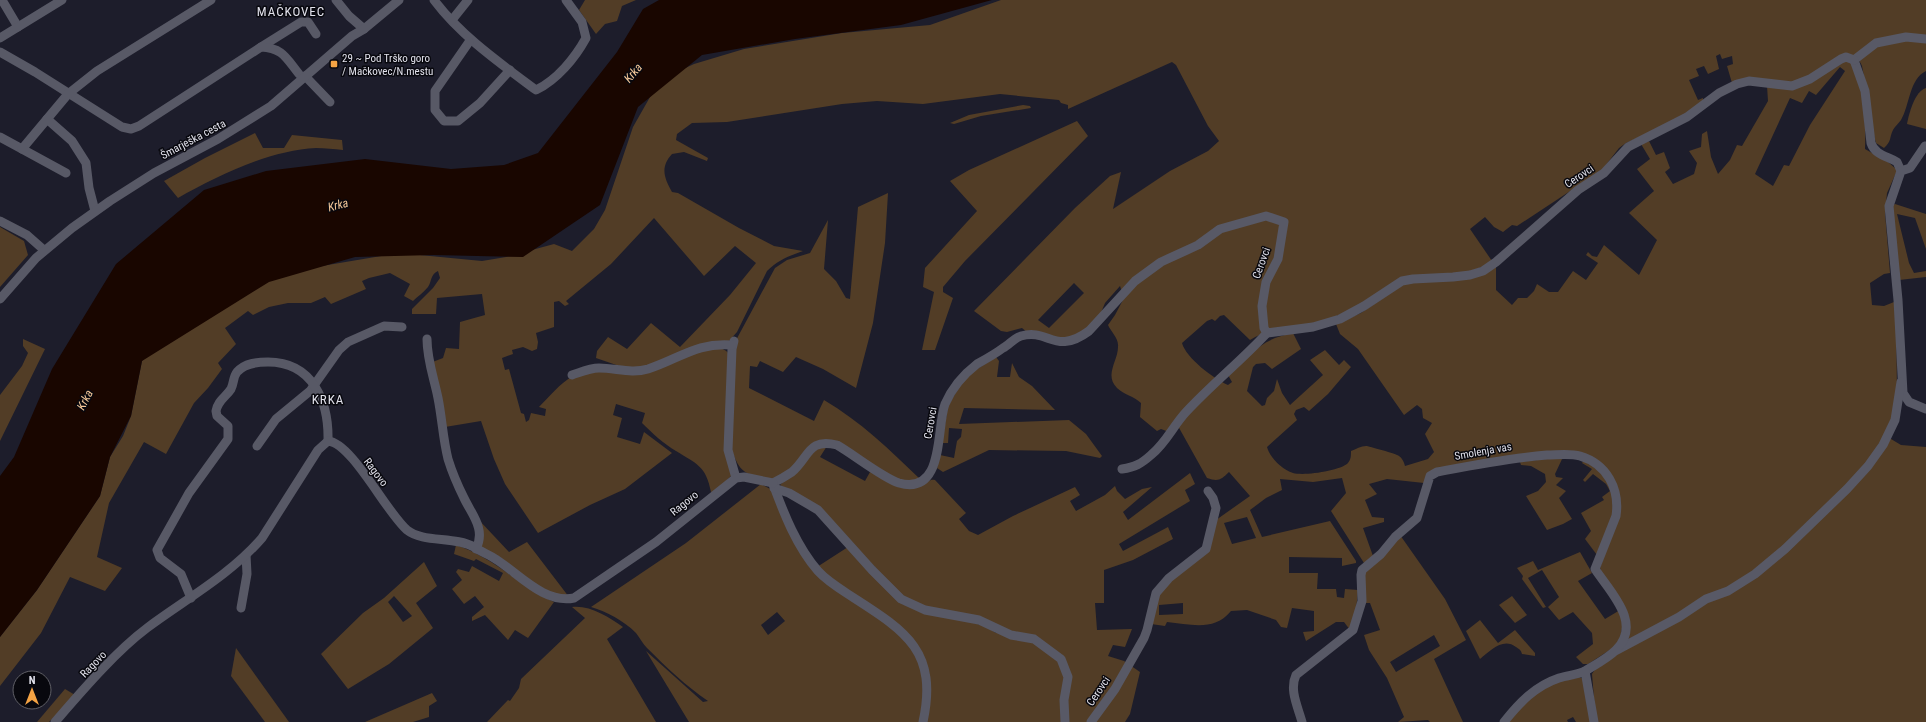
<svg xmlns="http://www.w3.org/2000/svg" width="1926" height="722" viewBox="0 0 1926 722" font-family="'Roboto Condensed',sans-serif">
<rect width="100%" height="100%" fill="#1d1d2b"/>
<g fill="#523d26" fill-rule="evenodd">
<polygon points="585,0 636,0 622,6 617,21 605,24 596,34 579,10"/>
<path d="M1001,0H1926V71C1909,79 1910,105 1901,120C1899,123 1895,126 1893,130C1889,138 1892,141 1884,148L1876,143L1872,128L1870,107L1862,66C1852,39 1818,73 1803,80C1788,87 1772,81 1757,79C1748,79 1740,81 1732,83L1727,66L1733,64L1732,56L1722,59L1720,54L1716,56L1719,69L1708,74L1704,66L1696,69L1699,76L1689,80L1698,100L1703,98V102L1679,120L1626,143L1619,148L1602,170L1517,226L1512,225L1503,232L1494,227L1485,217L1470,229L1492,261C1464,280 1438,272 1407,278C1388,282 1373,298 1357,307C1350,311 1340,314 1332,318C1305,328 1274,324 1250,340L1224,315L1220,316L1215,321L1212,319L1207,321L1182,343C1186,358 1214,379 1228,385L1232,382L1228,375C1251,354 1261,339 1293,333L1301,349L1272,369L1265,363L1256,364L1253,367L1247,391L1262,406L1265,405L1267,398L1274,391L1277,379L1282,393L1290,405L1323,375L1310,360L1325,350L1339,365L1344,360L1351,367L1328,394L1309,411L1304,407L1296,410L1294,414L1297,420L1267,447C1270,458 1282,469 1293,473C1304,476 1340,471 1348,463C1351,459 1351,456 1351,451C1356,449 1361,446 1366,446C1368,446 1397,454 1399,456C1402,458 1404,462 1405,466L1428,459L1434,452L1425,434L1432,423L1423,418L1422,409L1417,405L1404,415L1358,349L1340,334L1336,324L1361,313L1405,283L1470,278L1483,274L1496,266V290L1512,305L1518,298H1527L1534,291L1537,284L1549,292H1558L1573,271L1586,280L1598,263L1586,255L1588,252L1592,256L1597,257L1604,245L1639,275L1657,240L1629,213L1654,191L1637,169L1650,159L1641,144L1649,141L1656,155L1664,152L1670,168L1665,172L1673,184L1694,174L1697,163L1689,151L1701,147L1702,134L1707,131L1711,157L1718,174L1730,160L1737,145L1742,146L1768,101L1767,86C1789,90 1806,86 1824,74C1832,68 1839,62 1849,61C1865,71 1866,130 1865,149L1888,162L1896,169V173L1887,193L1885,213L1890,273L1884,274L1870,283L1872,305L1884,306L1894,302L1896,315L1897,393L1895,410L1886,436L1901,445L1926,447V722H1596L1592,674C1599,662 1611,658 1620,649C1643,625 1616,593 1602,574L1600,568L1619,515L1620,501L1613,477L1591,458L1581,454L1568,452L1532,454L1513,455L1436,470L1428,473L1424,483L1387,479L1369,484L1377,494L1365,500L1372,517L1384,518V522L1363,528L1373,556L1372,559L1364,563L1331,511L1346,493L1342,478L1313,482L1280,479L1282,490L1266,498L1250,510L1262,537L1330,521L1356,561V563L1342,566V558L1289,557V573H1318L1317,589H1336L1337,597L1344,598L1345,589L1358,590L1356,611L1350,630L1344,622H1336L1306,641L1303,632L1314,631V611L1292,608L1287,628L1281,627L1276,620L1247,610L1231,611C1214,632 1190,624 1167,622L1165,626L1151,624L1155,600L1162,586L1209,548L1212,528L1216,520L1250,496L1229,472C1221,480 1218,482 1207,478L1178,426L1173,423L1169,432L1161,429L1157,431L1140,417L1141,403C1134,396 1124,395 1117,388C1104,375 1118,361 1118,347C1119,338 1111,332 1108,325L1115,315L1124,298L1120,286L1105,303L1100,315L1091,326L1079,336L1065,340L1038,334L1028,333L1022,328L1007,332L1001,331L974,311L1075,208L1110,176L1121,172L1113,209L1170,171L1208,151L1219,141L1208,126L1176,65L1172,62L1068,109V105L1061,103L1059,100L1000,94L923,104L877,101L842,104L727,122L692,123L677,134L676,140L708,158L707,161L684,152L672,154C660,167 664,178 672,192L678,193L739,228L774,246L803,251C789,256 778,260 767,271L737,332L728,342L706,343L647,367L628,369L596,358L597,351L608,337L627,349L651,323L680,347L730,295L756,263L735,246L704,276L654,218L611,264L566,301L569,304L565,306L559,301L554,302V327L536,333L538,342L537,349L532,351L523,347L512,350L513,354L502,358L505,370L509,369L521,413L524,414L526,422L529,420L531,413L545,416L546,409L539,407C549,397 560,383 573,376C596,363 624,379 649,371C665,365 720,333 730,356L726,446L732,475L715,492H711C706,466 697,464 676,451C664,444 652,433 642,423L645,413L616,404L613,415L622,418L617,437L640,444L644,432L672,453L625,489L590,505L538,533L505,484L494,459L481,421L445,427L440,398L430,363L443,358L446,348L459,349L460,322L485,315L482,294L437,298L436,314H412V309L433,288L440,278L438,271C430,275 432,281 428,287C424,292 417,297 413,301L404,296L410,284L390,273L369,278L362,281L366,289L331,304L325,297L311,303H288L269,307L253,315L248,311L225,328L236,344L218,363L222,369L208,388L194,403L166,454L144,442L109,503L97,557L122,568L105,591L70,577L41,633L0,686V637L37,590L100,496L110,457L123,436L131,416L142,361L153,347L169,333L201,313L224,303L286,272L399,253L482,261L506,257L554,244L572,251L594,229L605,210L633,127L654,90L668,76L694,64L744,49L842,33L930,25ZM1840,67L1845,71L1810,125L1789,166L1784,165L1773,186L1755,174L1790,98L1802,103L1809,91L1816,95ZM1074,283L1084,293L1049,328L1038,320ZM1247,517L1256,538L1232,544L1224,523ZM1183,603V614L1159,615V605Z"/>
<path d="M1926,88V129L1907,124C1909,113 1915,91 1926,88Z"/>
<polygon points="1023,105 1030,106 1031,108 981,116 954,124 950,123 969,115"/>
<polygon points="1077,121 1088,136 965,261 943,287 943,292 953,298 935,350 922,350 934,292 923,287 925,268 977,211 950,181 969,170"/>
<path d="M255,133L263,148H284L292,135L342,140L343,150C334,149 325,148 316,148C270,150 217,176 178,198L164,181L205,158Z"/>
<path d="M888,193L885,243L873,323L856,388L823,369L796,357L783,372L760,361L757,367L750,366L749,388L814,421L824,400C860,421 890,450 920,479L901,482L828,441L790,470L774,479C747,474 741,477 731,448L735,342L775,268L787,260L810,253L828,220L824,269L836,281L846,298L850,299L858,207Z"/>
<polygon points="1895,204 1926,214 1926,249 1915,218 1897,214 1909,263 1914,273 1926,271 1926,277 1899,280 1892,206"/>
<polygon points="0,227 24,241 28,255 0,287"/>
<polygon points="23,339 45,349 0,441 0,395 22,366 28,353 23,346"/>
<polygon points="996,357 999,361 997,377 1010,377 1012,363 1019,377 1032,386 1055,410 964,408 959,424 1069,420 1086,434 1102,456 1100,458 1066,451 989,450 943,472 937,468 940,455 954,458 957,441 961,437 962,429 949,428 948,443 942,443 948,406 965,377"/>
<path d="M827,446L820,457L865,481L870,472C887,480 905,486 923,483C928,482 930,479 935,480L966,513L959,519L969,531L978,535L1013,516L1075,487L1080,495L1070,501L1076,511L1105,495L1115,486L1117,491L1125,499L1142,489L1152,487L1123,512L1128,520L1190,473L1195,484L1185,490L1190,501L1119,544L1123,551L1168,527L1173,539L1133,560L1104,570V603H1095L1097,630L1132,629L1125,647L1113,645L1108,656L1124,661L1140,672L1130,714L1125,722H689L646,651L703,702L708,701C686,686 666,667 647,648C643,644 640,638 636,633C623,620 607,612 591,607L686,543L761,484L772,490L817,567L848,547L902,604L985,626L996,633L999,629L936,611L906,600L821,510L780,485L816,448ZM777,612L785,621L768,635L761,625Z"/>
<polygon points="1563,457 1555,474 1556,477 1563,478 1556,485 1566,491 1559,498 1572,519 1563,524 1547,530 1526,496 1538,491 1546,482 1545,474 1531,466 1521,465 1520,462"/>
<path d="M1584,460C1606,473 1616,489 1614,515C1613,526 1602,544 1597,555L1585,539L1591,531L1581,513L1604,500L1602,497L1610,491L1606,484L1593,474L1585,482L1583,480L1592,469L1582,463Z"/>
<polygon points="478,519 509,552 527,542 569,597 549,593 480,549"/>
<path d="M1400,535L1445,599L1466,640L1434,659L1463,722H1430L1428,720L1398,722L1404,717L1387,678L1369,650L1364,635L1380,630L1370,603H1365L1363,579L1367,568ZM1434,635L1440,646L1396,672L1390,662Z"/>
<path d="M456,545C493,557 520,586 554,602L528,638L515,630L508,640L485,615L472,621V617L484,607L475,596L464,604L452,589L462,580L456,572L458,569L469,572L472,566L499,581L503,573L476,559L474,561L454,554Z"/>
<polygon points="1580,552 1592,573 1578,581 1605,619 1620,610 1624,618 1619,644 1588,664 1583,664 1576,657 1593,644 1592,633 1573,612 1559,620 1548,607 1559,597 1542,570 1528,578 1546,607 1543,608 1522,579 1523,576 1517,568 1533,561 1538,570"/>
<path d="M424,562L437,586L416,603L433,628L389,664L348,689L321,654L363,613L384,598ZM394,596L412,616L403,622L388,602Z"/>
<polygon points="1512,596 1527,615 1515,623 1499,605"/>
<path d="M572,607C590,605 609,617 623,627L607,639L656,722H487L508,700L510,701L519,688L521,679L585,618Z"/>
<path d="M1480,620L1498,643L1515,630L1535,653V656L1522,654C1521,650 1519,649 1516,647C1503,637 1490,651 1480,659L1466,631Z"/>
<polygon points="236,648 289,722 265,722 231,676"/>
<polygon points="1579,677 1586,680 1591,722 1576,722 1573,717 1567,720 1568,722 1506,722 1539,691 1559,681"/>
<polygon points="65,689 75,695 49,722 37,722"/>
<polygon points="432,693 437,701 429,706 429,717 413,722 365,722"/>
</g>
<polygon fill="#190600" points="659,0 992,0 901,25 795,39 702,55 638,107 600,205 523,257 434,255 355,257 269,282 142,361 131,416 110,457 100,496 37,590 0,637 0,476 14,457 52,369 116,264 204,190 266,171 365,159 451,169 504,165 538,153 617,52 643,9"/>
<g fill="none" stroke-linecap="round" stroke-linejoin="round">
<g stroke="#585966" stroke-width="9">
<polyline points="2,0 18,27"/>
<polyline points="336,0 349,16 364,29"/>
<path d="M434,0C461,36 500,63 536,90C557,80 575,58 586,38L582,22L566,0"/>
<polyline points="452,20 468,0"/>
<polyline points="0,38 62,0"/>
<polyline points="469,42 435,91 435,110 444,121 458,121 480,103 510,70"/>
<polyline points="261,47 301,22 308,22 316,34"/>
<path d="M0,52L35,72L122,127L131,129L139,126L261,47C283,48 286,58 299,74"/>
<path d="M1854,60L1865,91L1871,143C1875,155 1887,156 1897,162L1901,171"/>
<polyline points="1854,60 1876,43 1906,37 1926,39"/>
<polyline points="305,76 330,102"/>
<polyline points="47,119 72,141 86,163 89,188 95,211"/>
<polyline points="0,137 22,149"/>
<polyline points="1925,146 1910,168 1901,171 1889,206 1898,300 1903,393 1909,402 1926,409"/>
<polyline points="66,173 22,149 68,94 97,71 211,0"/>
<polyline points="0,221 27,235 44,250"/>
<polyline points="0,299 36,258 72,228 110,201 154,173 218,139 271,106 352,36 364,29 399,0"/>
<path d="M427,339C427,360 434,378 438,398C442,418 443,439 448,459C452,472 458,486 464,498C472,515 486,529 476,549"/>
<polyline points="734,341 732,349 728,450 736,478"/>
<path d="M572,375C581,372 590,368 599,368C616,368 631,374 648,369C679,359 697,342 732,345"/>
<polyline points="257,446 276,419 310,391 339,350 348,342 384,326 402,327"/>
<path d="M1122,469C1135,467 1141,464 1151,455C1166,443 1173,426 1186,412C1212,384 1241,361 1267,333"/>
<path d="M773,483C779,480 786,476 792,472C810,456 808,438 837,445C853,454 883,478 899,483C945,496 936,428 945,404C952,388 964,374 977,364C986,359 995,354 1003,348C1009,345 1014,338 1021,336C1049,328 1055,356 1089,331L1135,281L1161,262L1198,245L1220,229L1266,216L1284,222L1278,259L1266,282L1262,306L1264,328L1267,333L1313,327L1340,319L1364,306L1402,281L1413,279L1453,277L1470,275L1483,271L1496,262L1578,190L1604,173L1628,147L1687,117L1719,93L1737,84L1749,81L1792,86L1810,79L1841,59L1846,57L1854,60"/>
<path d="M773,484C784,514 797,547 818,571C828,582 842,590 854,598C907,632 938,652 923,722"/>
<polyline points="774,488 789,493 818,510 872,570 901,599 925,610 979,620 1011,635 1034,639 1061,659 1068,677 1064,700 1065,722"/>
<path d="M191,598L181,574L160,558L157,550L189,493L228,439V426L217,416L216,411C218,400 226,397 231,389C234,383 233,377 237,372C245,363 257,362 268,362C313,362 329,402 328,441"/>
<polyline points="241,608 247,574 246,555"/>
<polyline points="1617,650 1679,617 1706,599 1728,591 1755,574 1785,549 1847,489 1868,466 1883,445 1895,420 1901,382"/>
<path d="M55,722C81,692 115,652 147,628C186,599 230,575 262,538L318,450L328,441C352,443 386,512 407,530C423,543 455,536 474,547C481,552 490,555 497,560C520,575 545,604 574,598L656,542L736,478L744,477L773,483"/>
<polyline points="1091,722 1115,689 1144,638 1147,630 1156,593 1169,578 1206,549 1216,508 1213,498 1208,491"/>
<path d="M1302,722C1298,707 1289,690 1296,675L1353,630L1362,601L1361,575L1362,570L1381,554L1395,537L1417,518L1430,476L1437,472C1474,465 1509,458 1547,455C1557,455 1570,453 1580,456C1607,464 1620,489 1616,516L1595,569C1610,592 1643,623 1616,650C1608,658 1595,665 1585,671"/>
<path d="M1504,722C1519,703 1535,686 1559,678C1568,675 1577,675 1585,671L1594,722"/>
</g>
</g>
<rect fill="#f4a344" stroke="#08080e" stroke-width="1.5" x="330" y="60" width="8" height="8" rx="2"/>
<g text-anchor="middle" stroke-width="3" stroke-linejoin="round" paint-order="stroke">
<g font-size="11" fill="#e1e1eb" stroke="#08080e" text-anchor="start">
<text x="342" y="62">29 ~ Pod Trško goro<tspan x="342" dy="13">/ Mačkovec/N.mestu</tspan></text>
</g>
<g font-size="11" fill="#e1e1eb" stroke="#08080e">
<text transform="translate(193 139) rotate(-28)" y="4">Šmarješka cesta</text>
<text transform="translate(1579 176) rotate(-34)" y="4">Cerovci</text>
<text transform="translate(1261 263) rotate(-70)" y="4">Cerovci</text>
<text transform="translate(930 423) rotate(-80)" y="4">Cerovci</text>
<text transform="translate(1483 451) rotate(-10)" y="4">Smolenja vas</text>
<text transform="translate(376 472) rotate(53)" y="4">Ragovo</text>
<text transform="translate(684 503) rotate(-39)" y="4">Ragovo</text>
<text transform="translate(93 664) rotate(-46)" y="4">Ragovo</text>
<text transform="translate(1098 691) rotate(-56)" y="4">Cerovci</text>
</g>
<g font-size="12" font-style="italic" fill="#f5c89a" stroke="#08080e">
<text transform="translate(633 73) rotate(-50)" y="4">Krka</text>
<text transform="translate(338 205) rotate(-14)" y="4">Krka</text>
<text transform="translate(85 400) rotate(-63)" y="4">Krka</text>
</g>
<g font-size="13" letter-spacing="1" fill="#e1e1eb" stroke="#08080e">
<text x="291" y="16">MAČKOVEC</text>
<text x="328" y="404">KRKA</text>
</g>
</g>
<g transform="translate(32 690)"><circle r="19" fill="#08080e" stroke="#5f5f66"/>
<path d="M0-3L7 15L0 10L-7 15Z" fill="#f4a344"/>
<text y="-6" font-size="11" font-weight="bold" text-anchor="middle" fill="#e1e1eb">N</text>
</g>
</svg>
